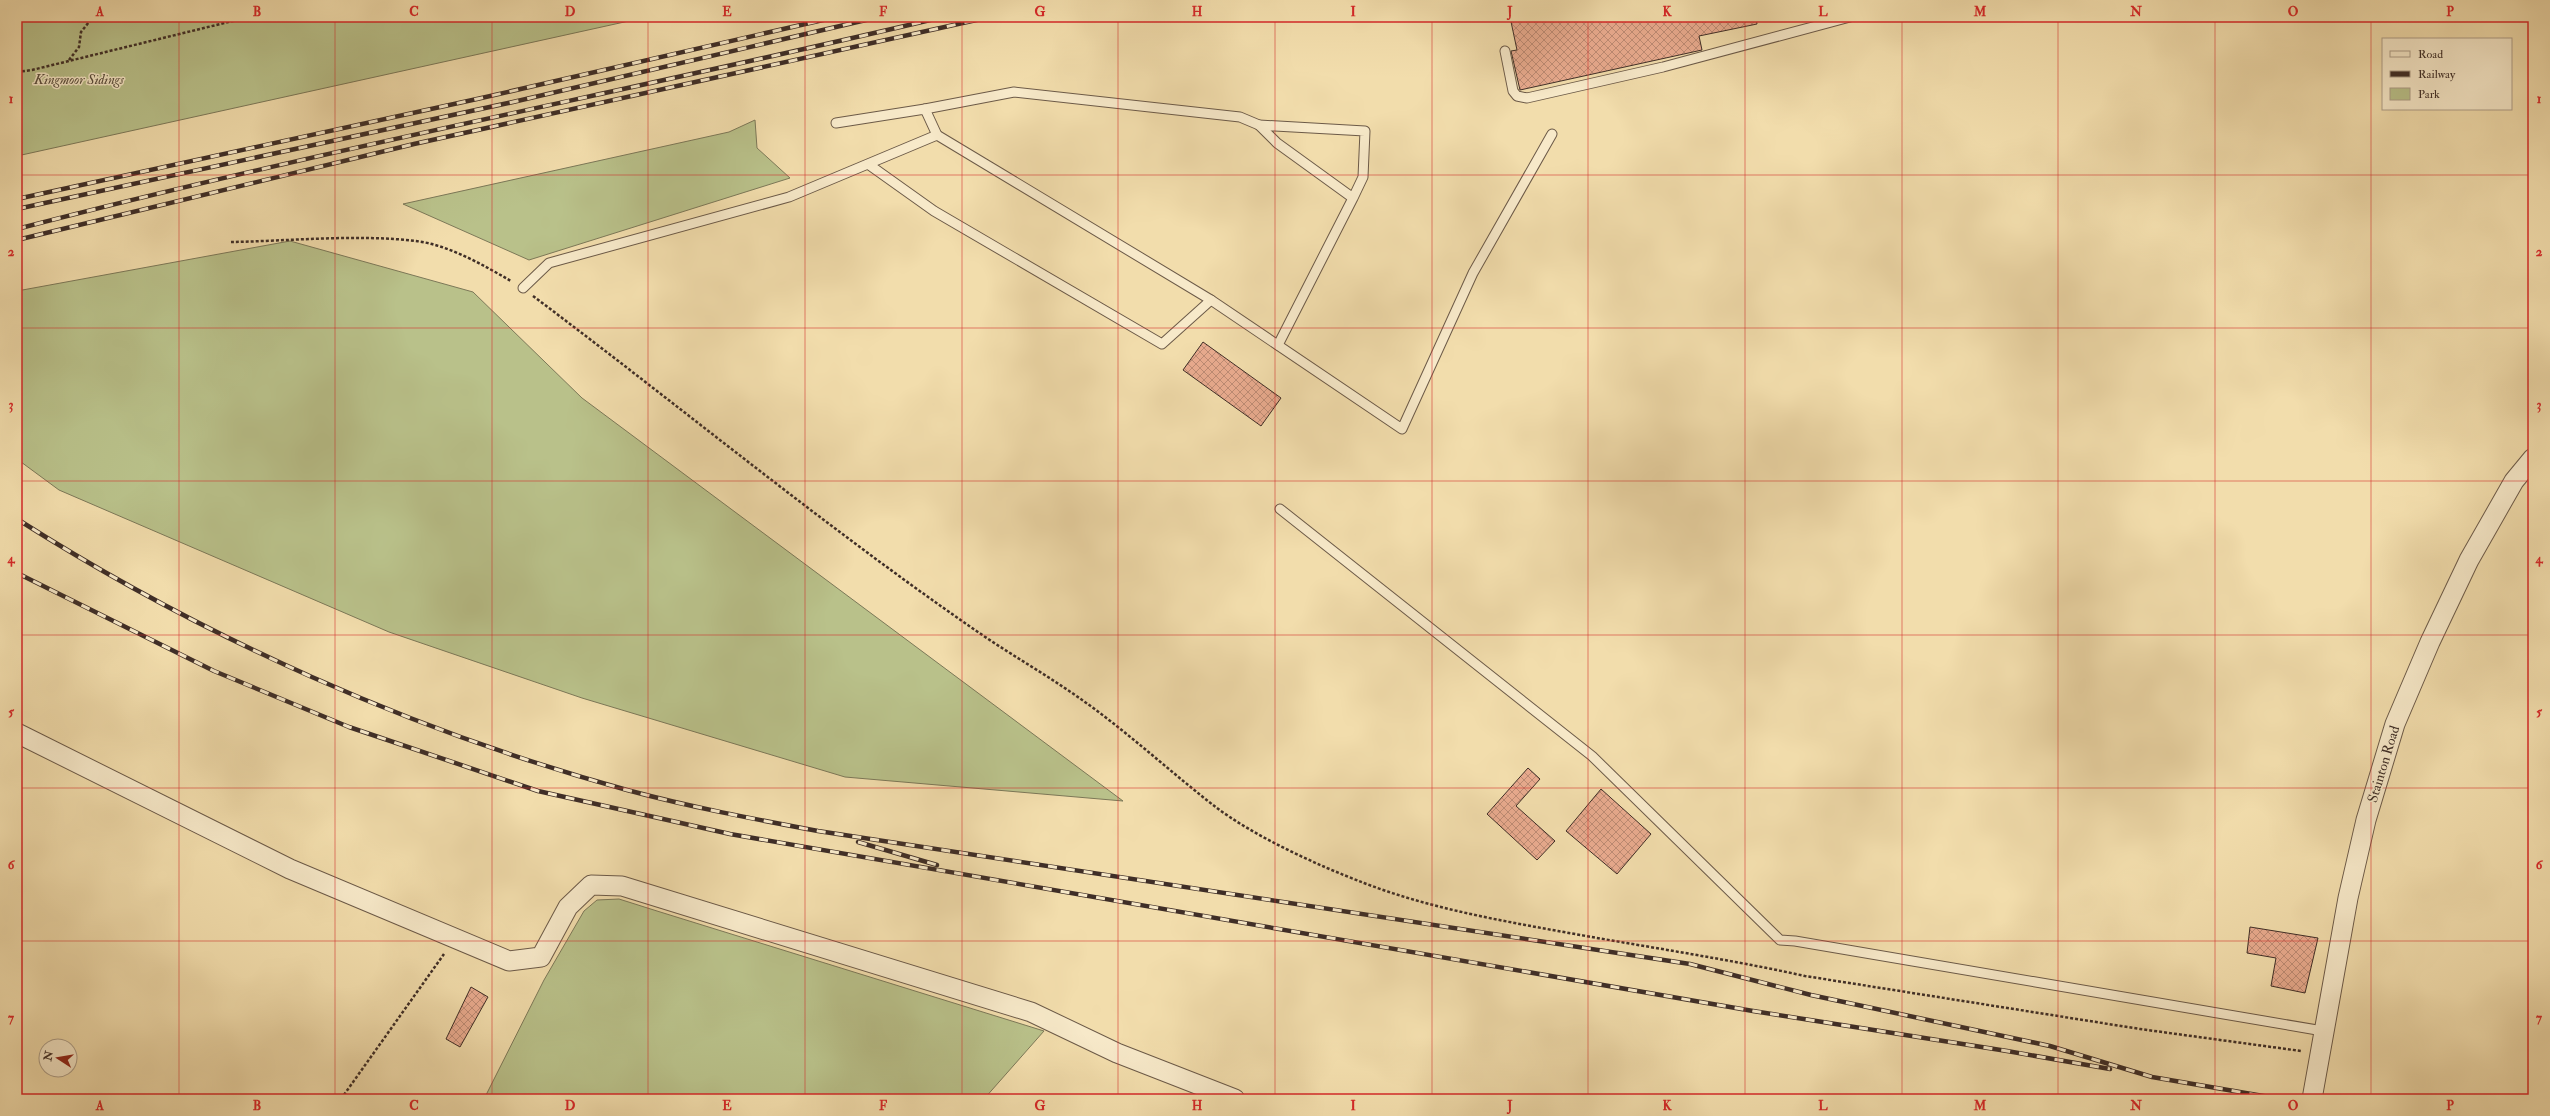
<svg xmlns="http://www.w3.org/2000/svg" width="2550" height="1116" viewBox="0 0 2550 1116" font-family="'IM FELL Double Pica',serif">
<defs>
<pattern id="building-cross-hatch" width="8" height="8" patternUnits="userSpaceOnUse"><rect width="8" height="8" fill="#e9ab8f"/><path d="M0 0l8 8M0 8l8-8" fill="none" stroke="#be8c75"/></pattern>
</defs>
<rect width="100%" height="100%" fill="#f2ddac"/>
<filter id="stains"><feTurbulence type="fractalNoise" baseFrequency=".005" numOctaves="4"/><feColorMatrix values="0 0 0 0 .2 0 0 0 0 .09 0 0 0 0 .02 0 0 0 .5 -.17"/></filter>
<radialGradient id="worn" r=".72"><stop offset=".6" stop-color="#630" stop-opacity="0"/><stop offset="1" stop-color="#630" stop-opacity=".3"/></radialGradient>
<g fill="#b9c18a" stroke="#7c7858">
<polygon points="17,17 647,17 17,156"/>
<polygon points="755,120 757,148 790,178 529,260 403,204 729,132"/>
<polygon points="290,241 473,292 582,398 1123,801 845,777 582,698 389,632 59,490 17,459 17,291"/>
<polygon points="619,899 657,911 1044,1031 984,1099 484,1099 544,980 584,911 597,900"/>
</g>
<g fill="url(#building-cross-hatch)" stroke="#3f2e27">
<polygon points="1510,17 1756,17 1757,24 1699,36 1702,50 1520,90 1511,51 1517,50"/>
<polygon points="1203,342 1281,398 1261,426 1183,370"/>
<polygon points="1528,768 1540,779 1516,806 1555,841 1537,860 1487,814"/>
<polygon points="1601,789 1651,834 1617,874 1566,831"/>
<polygon points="2250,927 2318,938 2305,993 2271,986 2276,958 2247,953"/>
<polygon points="471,987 488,997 460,1047 446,1039"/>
</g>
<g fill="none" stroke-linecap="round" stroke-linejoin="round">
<g stroke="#6c5a48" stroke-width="11">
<g id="service">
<polyline points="1505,51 1513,91 1517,96 1527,98 1663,67 1850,17"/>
<polyline points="925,109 1014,92 1240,117 1259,125"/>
<polyline points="836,123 925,109 937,135"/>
<polyline points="523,288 549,263 789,197 937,135 1211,300 1162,344 934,211 868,164"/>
<polyline points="1211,300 1402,429 1473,273 1552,134"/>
<polyline points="1278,345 1353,198 1363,177 1365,131 1259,125 1277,143 1353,198"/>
<polyline points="1280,509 1592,756 1780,940 1795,941 2323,1031"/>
</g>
</g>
<g stroke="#6c5a48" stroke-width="21">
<g id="minor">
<polyline points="17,733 290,869 509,961 541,957 568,907 591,885 622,886 1031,1012 1117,1053 1235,1099"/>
<polyline points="2312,1099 2348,898 2366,820 2395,724 2430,642 2469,560 2514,481 2533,458"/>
</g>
</g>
<g stroke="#3f2e27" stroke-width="2.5" stroke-dasharray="3 2" stroke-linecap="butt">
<polyline points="69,60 79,47 81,32 93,17"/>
<polyline points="17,72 32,70 249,17"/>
<path d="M231,242C290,241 358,234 416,241C449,245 483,265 511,281"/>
<path d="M533,296C681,407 823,525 975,630C1008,653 1042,672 1075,695C1123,728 1167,769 1213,805C1253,836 1317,865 1364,883C1426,907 1492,919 1558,931C1640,946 1723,958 1805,976L2140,1029L2301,1051"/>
<polyline points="341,1099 444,954"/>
</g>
<use href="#service" stroke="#f7e9c9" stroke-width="9"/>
<use href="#minor" stroke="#f7e9c9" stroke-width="19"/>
<g stroke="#3f2e27" stroke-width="4.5">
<g id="rail">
<polyline points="17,199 477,99 836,17"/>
<polyline points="17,209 513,102 879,17"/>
<path d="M17,229C324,149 635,90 943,17"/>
<polyline points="17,240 414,144 990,17"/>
<path d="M17,519C204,638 413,731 627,790C690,807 754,819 818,831L1690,964L1811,995L2050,1046L2152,1077L2269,1097"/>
<polyline points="17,573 214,671 349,727 538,791 730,834 1753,1011 2007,1051 2110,1069"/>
<polyline points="858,842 937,865"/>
</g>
</g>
<use href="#rail" stroke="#f7e9c9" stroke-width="3" stroke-dasharray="9" stroke-linecap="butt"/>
</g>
<path fill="none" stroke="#d62828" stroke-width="1" stroke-opacity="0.55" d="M179,17V1099M335,17V1099M492,17V1099M648,17V1099M805,17V1099M962,17V1099M1118,17V1099M1275,17V1099M1432,17V1099M1588,17V1099M1745,17V1099M1902,17V1099M2058,17V1099M2215,17V1099M2371,17V1099M17,175H2533M17,328H2533M17,481H2533M17,635H2533M17,788H2533M17,941H2533"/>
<g text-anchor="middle" stroke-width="3" stroke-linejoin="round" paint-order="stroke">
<g font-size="14" font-style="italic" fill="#574b3b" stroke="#f7e9c9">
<text x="79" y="84">Kingmoor Sidings</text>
</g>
<g font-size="14" fill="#3f2e27" stroke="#f7e9c9">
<text transform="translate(2383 764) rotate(-73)" y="5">Stainton Road</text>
</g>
</g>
<rect width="2550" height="1116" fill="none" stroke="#f2ddac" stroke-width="44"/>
<rect x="2382" y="38" width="130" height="72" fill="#f7e9c9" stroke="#ad9e88"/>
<rect x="2390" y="51" width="20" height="6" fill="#f7e9c9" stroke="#ad9e88"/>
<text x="2418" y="58" font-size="12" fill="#3f2e27">Road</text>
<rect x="2390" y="71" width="20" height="6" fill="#3f2e27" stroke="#ad9e88"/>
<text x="2418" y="78" font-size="12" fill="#3f2e27">Railway</text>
<rect x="2390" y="88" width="20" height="12" fill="#b9c18a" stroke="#ad9e88"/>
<text x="2418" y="98" font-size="12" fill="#3f2e27">Park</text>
<g transform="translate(58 1058) rotate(282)"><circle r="19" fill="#f7e9c9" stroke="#ad9e88"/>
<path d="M0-3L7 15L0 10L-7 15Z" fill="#8f2418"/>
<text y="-6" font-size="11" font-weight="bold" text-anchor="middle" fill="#3f2e27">N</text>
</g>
<rect x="22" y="22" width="2506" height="1072" fill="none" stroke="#d62828" stroke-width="1.5"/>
<g font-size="13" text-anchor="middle" font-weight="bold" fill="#d62828">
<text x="100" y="16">A</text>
<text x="257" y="16">B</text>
<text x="414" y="16">C</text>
<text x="570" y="16">D</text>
<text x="727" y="16">E</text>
<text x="883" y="16">F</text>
<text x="1040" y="16">G</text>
<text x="1197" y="16">H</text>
<text x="1353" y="16">I</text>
<text x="1510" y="16">J</text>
<text x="1667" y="16">K</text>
<text x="1823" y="16">L</text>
<text x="1980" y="16">M</text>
<text x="2136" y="16">N</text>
<text x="2293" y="16">O</text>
<text x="2450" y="16">P</text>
<text x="11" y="103">1</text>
<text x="2539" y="103">1</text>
<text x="11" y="256">2</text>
<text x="2539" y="256">2</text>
<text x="11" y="409">3</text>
<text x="2539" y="409">3</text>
<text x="11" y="563">4</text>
<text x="2539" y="563">4</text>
<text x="11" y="716">5</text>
<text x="2539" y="716">5</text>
<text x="11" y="869">6</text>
<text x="2539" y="869">6</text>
<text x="11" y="1022">7</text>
<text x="2539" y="1022">7</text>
<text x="100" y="1110">A</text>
<text x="257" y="1110">B</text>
<text x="414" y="1110">C</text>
<text x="570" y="1110">D</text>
<text x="727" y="1110">E</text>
<text x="883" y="1110">F</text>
<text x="1040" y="1110">G</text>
<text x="1197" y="1110">H</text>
<text x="1353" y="1110">I</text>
<text x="1510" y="1110">J</text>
<text x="1667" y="1110">K</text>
<text x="1823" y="1110">L</text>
<text x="1980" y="1110">M</text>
<text x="2136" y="1110">N</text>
<text x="2293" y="1110">O</text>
<text x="2450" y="1110">P</text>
</g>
<rect width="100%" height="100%" filter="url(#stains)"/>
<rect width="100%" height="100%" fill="url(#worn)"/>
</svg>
